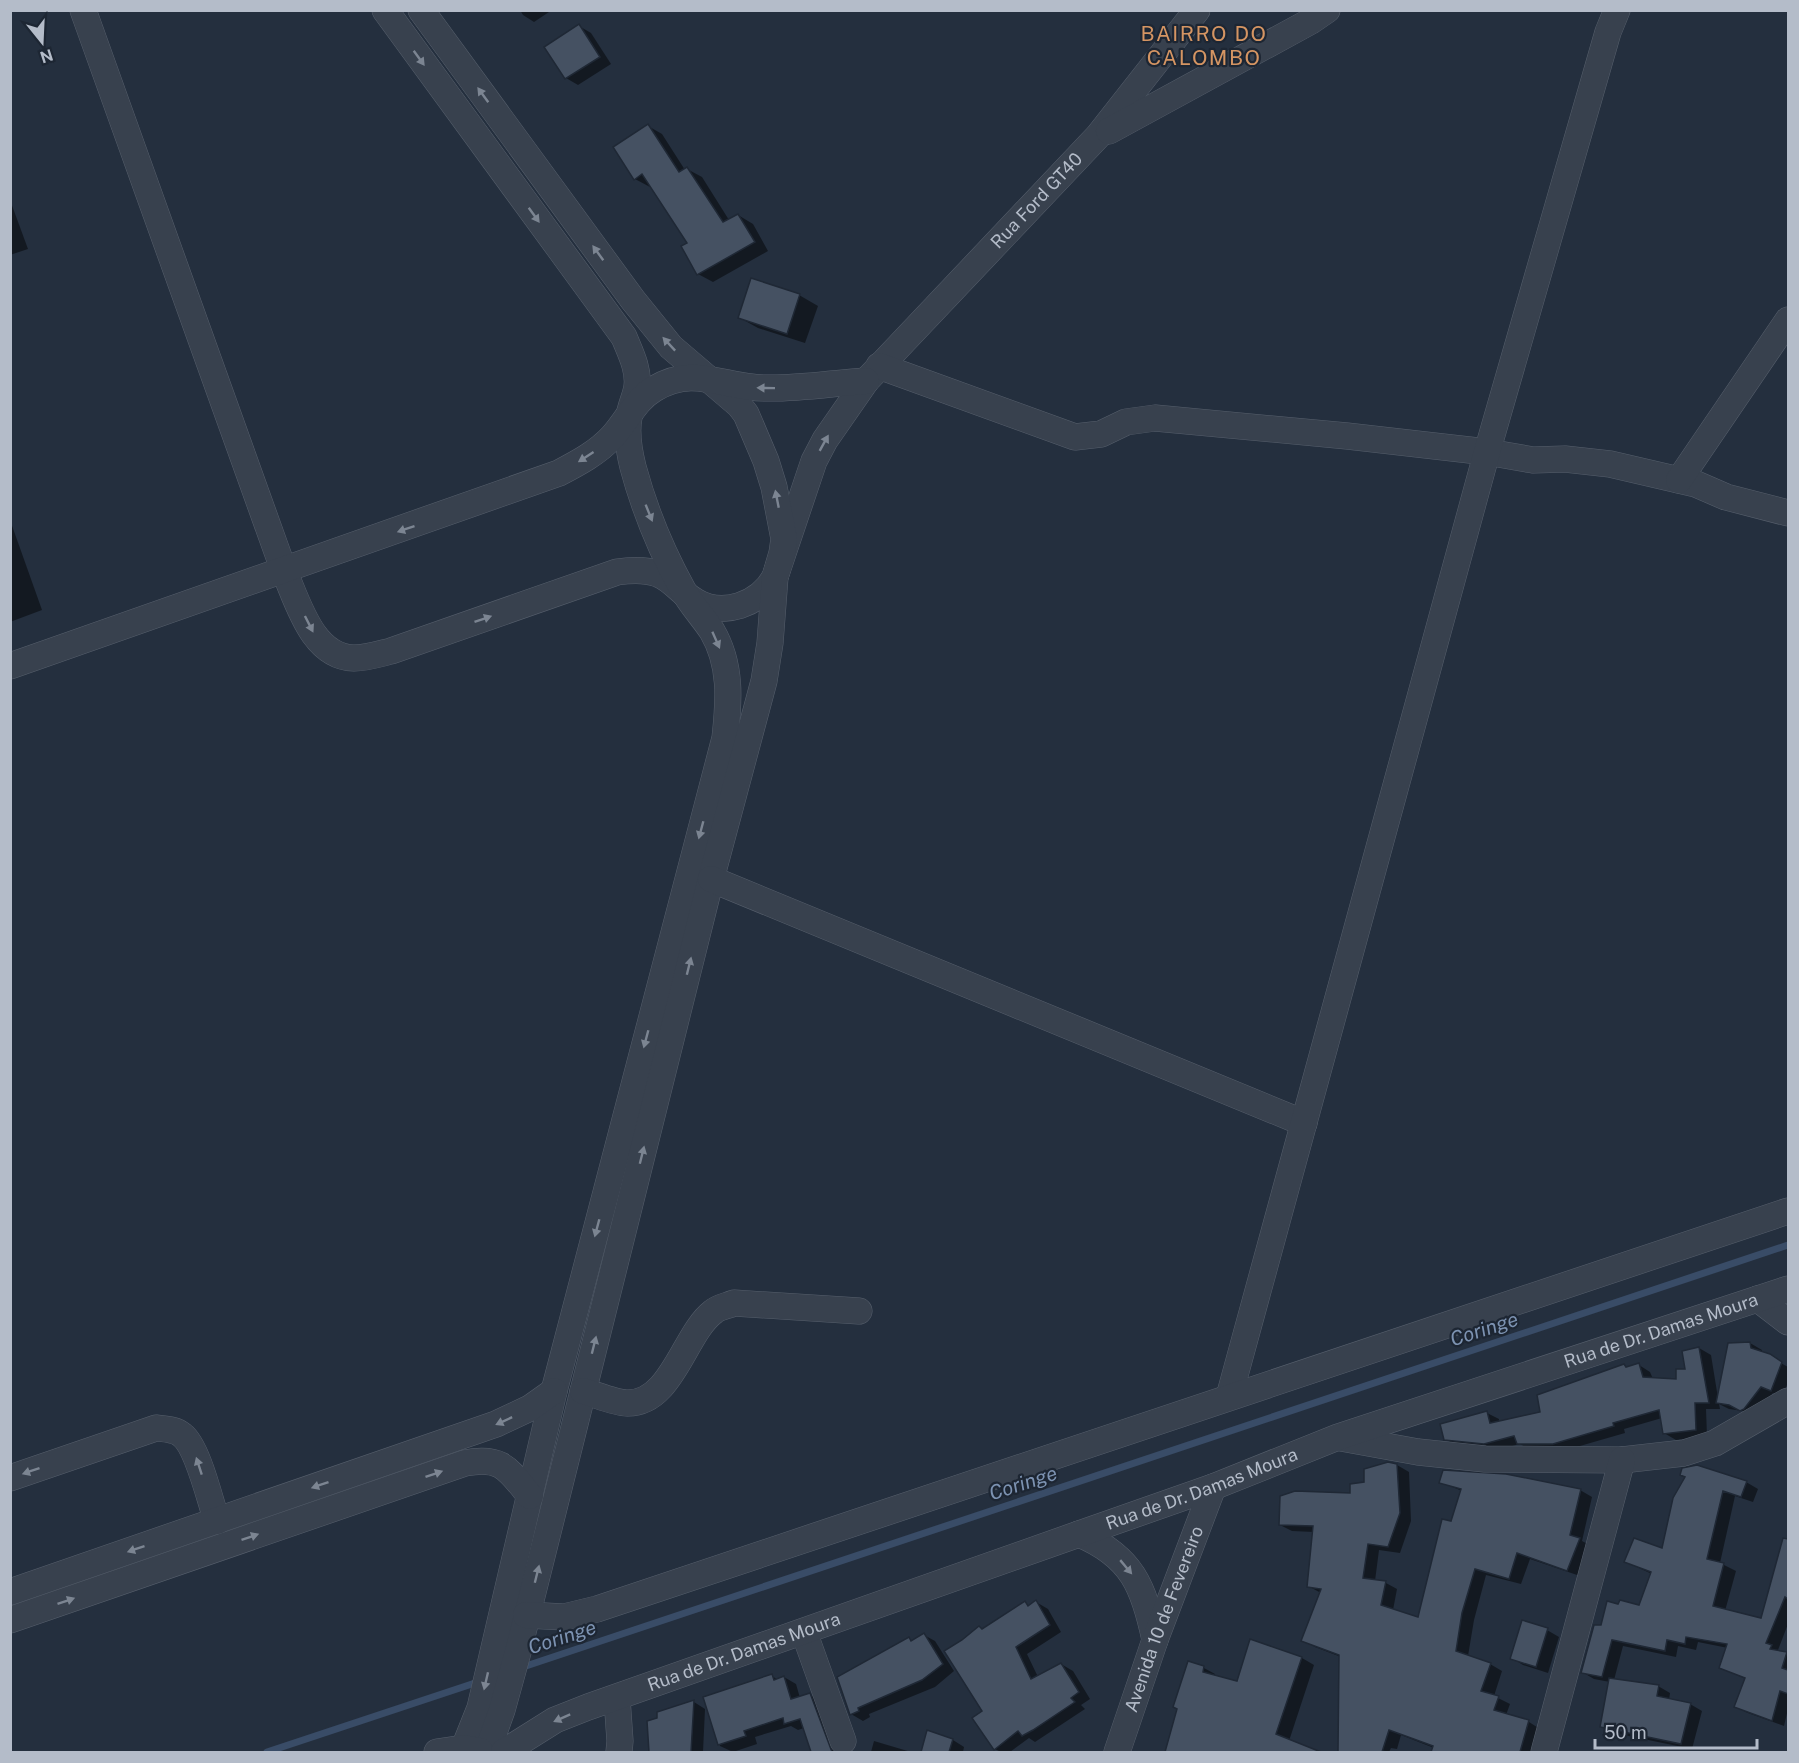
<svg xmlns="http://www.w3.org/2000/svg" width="1799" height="1763" viewBox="0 0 1799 1763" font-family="'Public Sans',sans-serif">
<rect width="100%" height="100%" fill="#242f3e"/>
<g fill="#0007">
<polygon points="520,10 552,10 534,22 523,15"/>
<polygon points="579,26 591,33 611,64 578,85 566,78"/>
<polygon points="648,126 662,134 685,170 687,169 702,177 729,220 738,215 753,224 768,251 713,282 698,274 689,243 652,186 650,187 635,179"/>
<polygon points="10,200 28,249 10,255"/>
<polygon points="799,295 818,306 805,343 758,328 740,318"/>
<polygon points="10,520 42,610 10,622"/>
<polygon points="1750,1343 1762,1350 1762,1353 1788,1367 1788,1382 1783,1396 1773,1393 1753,1417 1743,1411 1729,1409 1719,1404 1720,1409 1706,1409 1707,1436 1676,1440 1664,1433 1662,1418 1624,1429 1625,1433 1566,1450 1530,1450 1520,1444 1497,1450 1457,1446 1445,1439 1487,1413 1499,1419 1499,1422 1542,1413 1624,1365 1629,1368 1639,1365 1650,1372 1653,1379 1677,1381 1686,1370 1699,1348 1711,1355 1718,1398"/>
<polygon points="1397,1465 1409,1472 1411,1521 1400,1553 1379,1550 1375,1581 1386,1583 1397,1589 1393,1610 1419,1619 1462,1491 1441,1482 1580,1490 1592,1497 1582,1541 1591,1546 1580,1576 1530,1559 1521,1584 1486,1575 1474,1620 1468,1656 1490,1664 1502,1671 1494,1696 1510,1704 1506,1715 1529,1722 1540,1729 1534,1752 1433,1752 1434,1748 1401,1735 1397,1749 1391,1748 1389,1752 1352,1743 1341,1657 1315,1647 1303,1640 1321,1593 1308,1586 1314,1532 1292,1531 1280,1525 1352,1495"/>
<polygon points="1746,1482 1758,1489 1753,1502 1735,1496 1720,1563 1736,1571 1725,1611 1762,1620 1779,1560 1788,1562 1788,1624 1778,1650 1788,1655 1788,1709 1784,1726 1748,1713 1736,1707 1746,1679 1721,1668 1728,1648 1698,1642 1696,1650 1678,1646 1676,1657 1623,1646 1614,1680 1658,1686 1670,1693 1669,1700 1690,1704 1702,1711 1692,1749 1614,1733 1602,1726 1610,1682 1594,1679 1582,1672 1603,1627 1639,1607 1652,1574 1626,1562 1663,1550 1675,1499"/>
<polygon points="1036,1602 1048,1609 1061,1632 1027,1654 1038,1677 1061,1664 1073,1671 1090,1699 1081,1705 1085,1709 1035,1742 1029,1738 1010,1752 1001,1752 995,1749 984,1711 983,1630 1025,1603 1030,1606"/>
<polygon points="1547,1630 1559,1637 1548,1673 1523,1665 1512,1658"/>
<polygon points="924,1635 935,1641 954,1671 935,1687 869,1714 870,1717 863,1721 851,1714 909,1639 913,1641"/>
<polygon points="1251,1641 1302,1658 1314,1665 1288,1744 1308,1752 1167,1752 1179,1709 1204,1668 1215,1674 1215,1677 1238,1683"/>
<polygon points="772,1676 778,1680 784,1677 796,1684 800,1698 810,1695 822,1702 841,1752 812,1752 804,1728 798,1730 791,1726 755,1737 757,1744 733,1752 720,1746 705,1698"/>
<polygon points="694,1702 705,1709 703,1752 651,1752 648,1722"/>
<polygon points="928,1732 953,1740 964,1747 963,1752 922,1752"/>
<polygon points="874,1741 911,1752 871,1752"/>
</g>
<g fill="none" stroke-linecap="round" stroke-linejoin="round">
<g stroke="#394c67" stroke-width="7">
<polyline points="520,1668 1788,1245"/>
<polyline points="267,1752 481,1681"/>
</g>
</g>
<g fill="#455162" stroke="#1f2835" stroke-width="1.5">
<polygon points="579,24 600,57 565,79 544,47"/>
<polygon points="648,124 679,172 687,167 723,222 738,214 755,242 697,275 681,246 687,243 642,174 634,180 613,147"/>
<polygon points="751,278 800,294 787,334 738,318"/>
<polygon points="1750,1342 1751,1348 1770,1354 1782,1362 1771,1391 1761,1387 1744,1409 1740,1411 1729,1405 1716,1403 1728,1343"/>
<polygon points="1699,1347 1709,1403 1695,1403 1696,1430 1663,1434 1659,1410 1613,1423 1614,1426 1553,1444 1517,1444 1514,1436 1484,1444 1444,1440 1440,1424 1487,1411 1490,1423 1540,1412 1537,1395 1624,1364 1626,1367 1639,1363 1643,1377 1676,1379 1676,1369 1685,1369 1682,1351"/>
<polygon points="1388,1462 1397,1464 1400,1513 1388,1547 1368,1544 1363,1578 1386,1581 1381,1605 1418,1617 1442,1519 1451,1521 1461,1489 1439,1483 1443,1470 1506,1474 1581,1489 1570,1535 1580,1538 1567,1571 1517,1553 1509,1579 1475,1569 1462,1613 1456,1651 1491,1663 1481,1691 1499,1696 1494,1710 1529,1720 1520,1752 1431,1752 1433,1746 1389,1730 1382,1752 1338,1752 1339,1655 1301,1641 1321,1589 1307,1587 1313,1526 1279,1525 1280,1496 1295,1491 1350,1493 1350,1484 1364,1482 1364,1469"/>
<polygon points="1697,1465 1747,1481 1741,1497 1723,1491 1707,1559 1724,1563 1713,1606 1761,1618 1783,1538 1788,1539 1788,1599 1785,1597 1766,1643 1772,1645 1770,1649 1787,1652 1782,1668 1788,1670 1788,1694 1780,1691 1772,1721 1734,1707 1745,1678 1719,1668 1727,1644 1686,1637 1685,1644 1667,1640 1665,1651 1612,1640 1602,1677 1581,1673 1594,1625 1601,1625 1607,1601 1618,1604 1620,1600 1639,1605 1651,1572 1624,1562 1634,1538 1662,1548 1673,1498 1685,1477 1680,1475 1682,1468"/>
<polygon points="1036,1600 1050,1625 1016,1647 1031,1679 1061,1663 1079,1692 1071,1698 1075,1702 1033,1730 1022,1736 1018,1731 994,1750 972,1718 982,1711 944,1651 962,1640 979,1626 982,1629 1025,1601 1028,1606"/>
<polygon points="1522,1620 1548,1628 1536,1667 1510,1659"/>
<polygon points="924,1633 943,1664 922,1680 858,1708 859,1711 850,1715 837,1677 909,1637 911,1641"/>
<polygon points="1250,1639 1302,1657 1276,1734 1321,1752 1165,1752 1177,1709 1173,1707 1188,1661 1204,1666 1203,1672 1237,1681"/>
<polygon points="772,1674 774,1680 784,1676 791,1699 810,1693 832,1752 811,1752 800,1719 784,1724 783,1718 744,1731 746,1736 718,1745 703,1697"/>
<polygon points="1609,1678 1659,1685 1657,1696 1691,1703 1681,1744 1600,1727"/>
<polygon points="694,1700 691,1752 649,1752 647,1721 657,1718 657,1712"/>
<polygon points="927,1730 953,1739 949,1752 921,1752"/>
</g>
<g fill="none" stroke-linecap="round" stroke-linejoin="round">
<g stroke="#565f6c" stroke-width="27">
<g id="minor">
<path id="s1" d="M83,10L284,571C298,602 312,657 354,658C366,658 379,654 391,651L617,572C630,570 645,569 658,574C672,579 682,594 695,601C723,618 760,604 775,577L814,461L825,440L866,381L1098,136L1197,10"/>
<path d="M385,10L624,337C630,352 639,369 637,386C636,396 630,406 629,417C626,433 629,451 633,467C644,508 662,552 683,590C691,605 703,617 712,631C732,665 729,701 725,738L554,1391L480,1708L464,1748"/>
<polyline points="421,10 633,300 671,347 739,405 746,414 766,461 774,487 784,539 782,553 775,577 770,643 764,681 711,879 518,1652 502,1710 487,1752"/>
<polyline points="1109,131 1311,21 1327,10"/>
<polyline points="879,366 1075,437 1101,434 1126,422 1155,418 1347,436 1487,452 1533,460 1565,459 1610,464 1696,484 1726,497 1788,513"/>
<polyline points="1679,480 1788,320"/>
<path d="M10,666L559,473C578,463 597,453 612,437C627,421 635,400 654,389C694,364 723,388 765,388C799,389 832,383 866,381"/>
<polyline points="711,879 1304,1123"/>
<polyline points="1758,1299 1788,1322"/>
<path d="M583,1391C595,1394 615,1403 627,1403C672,1404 684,1334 713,1312C718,1307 727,1306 734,1303L859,1311"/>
<polyline points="1229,1397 1487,452 1608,32 1617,10"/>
<polyline points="1341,1438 1418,1452 1485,1459 1622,1460 1684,1453 1715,1443 1788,1401"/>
<path d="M10,1478L156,1428C165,1429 175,1429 182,1435C198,1447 210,1501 217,1521"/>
<path d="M1079,1534C1132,1556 1144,1587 1155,1640"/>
<polyline points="10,1592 496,1424 530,1408 554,1391"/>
<polyline points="526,1615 564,1617 597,1609 1788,1211"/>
<path d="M10,1620L465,1463C502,1456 508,1469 530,1496"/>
<polyline points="804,1632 843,1741"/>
<polyline points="617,1698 620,1741 619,1752"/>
<polyline points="437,1752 464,1748 480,1751"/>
<path id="s2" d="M504,1752L555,1720L588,1707L1079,1534L1213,1487L1338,1437L1788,1289"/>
<path id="s3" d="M1117,1752L1155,1640L1213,1487"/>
<polyline points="1544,1752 1622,1460"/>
</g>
</g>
<use href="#minor" stroke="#38414e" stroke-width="26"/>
</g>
<defs><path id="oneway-solid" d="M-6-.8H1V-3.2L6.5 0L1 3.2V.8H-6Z" transform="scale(1.5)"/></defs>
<g fill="#7c8592">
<use href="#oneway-solid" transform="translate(419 58) rotate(54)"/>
<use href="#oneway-solid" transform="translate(483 95) rotate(-126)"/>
<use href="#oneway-solid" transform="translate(534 215) rotate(54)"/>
<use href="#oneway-solid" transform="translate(598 253) rotate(-126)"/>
<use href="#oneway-solid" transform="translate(669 344) rotate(-133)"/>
<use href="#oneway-solid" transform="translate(766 388) rotate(-179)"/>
<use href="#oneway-solid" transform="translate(824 443) rotate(-61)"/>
<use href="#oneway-solid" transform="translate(586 457) rotate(147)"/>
<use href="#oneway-solid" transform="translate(777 499) rotate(-101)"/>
<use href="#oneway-solid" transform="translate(649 513) rotate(68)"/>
<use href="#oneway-solid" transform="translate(406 529) rotate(161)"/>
<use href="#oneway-solid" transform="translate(483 619) rotate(-19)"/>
<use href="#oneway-solid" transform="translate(309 624) rotate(63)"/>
<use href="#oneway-solid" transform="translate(716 640) rotate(66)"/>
<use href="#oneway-solid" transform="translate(701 830) rotate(105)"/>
<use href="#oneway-solid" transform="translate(689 966) rotate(-76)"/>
<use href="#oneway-solid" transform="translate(646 1039) rotate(105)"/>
<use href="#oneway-solid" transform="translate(642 1155) rotate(-76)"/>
<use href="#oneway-solid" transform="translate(597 1228) rotate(105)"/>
<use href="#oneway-solid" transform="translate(594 1345) rotate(-76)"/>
<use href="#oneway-solid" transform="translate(504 1421) rotate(155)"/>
<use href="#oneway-solid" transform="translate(199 1466) rotate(-108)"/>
<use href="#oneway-solid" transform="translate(31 1471) rotate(161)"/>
<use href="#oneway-solid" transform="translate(434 1474) rotate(-19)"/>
<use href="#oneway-solid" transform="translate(320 1485) rotate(161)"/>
<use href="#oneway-solid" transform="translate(250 1537) rotate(-19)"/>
<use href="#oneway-solid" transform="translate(136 1549) rotate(161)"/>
<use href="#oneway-solid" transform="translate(1126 1567) rotate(50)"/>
<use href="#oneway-solid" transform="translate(537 1574) rotate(-76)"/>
<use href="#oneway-solid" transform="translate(66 1601) rotate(-19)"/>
<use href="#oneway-solid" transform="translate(486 1681) rotate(103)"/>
<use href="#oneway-solid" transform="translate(562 1718) rotate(156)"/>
</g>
<g text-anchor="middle" stroke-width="4.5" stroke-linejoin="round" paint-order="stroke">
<g font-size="18" fill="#b4bcc9" stroke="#1d2633">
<text dy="6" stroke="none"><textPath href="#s1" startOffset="1638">Rua Ford GT40</textPath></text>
<text dy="6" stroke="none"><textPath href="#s2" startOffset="1233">Rua de Dr. Damas Moura</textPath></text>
<text dy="6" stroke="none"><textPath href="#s2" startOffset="747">Rua de Dr. Damas Moura</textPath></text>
<text dy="6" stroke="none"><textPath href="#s3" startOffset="141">Avenida 10 de Fevereiro</textPath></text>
<text dy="6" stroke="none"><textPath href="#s2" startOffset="261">Rua de Dr. Damas Moura</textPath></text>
</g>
<g font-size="20" font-style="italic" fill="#7c92b1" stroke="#1d2633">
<text transform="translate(1484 1329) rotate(-18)" y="7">Coringe</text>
<text transform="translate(1023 1483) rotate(-18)" y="7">Coringe</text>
<text transform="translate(562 1637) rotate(-18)" y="7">Coringe</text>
</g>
<g font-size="21" letter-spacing="1.5" fill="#d59563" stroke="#1d2633">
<text x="1204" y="41">BAIRRO DO<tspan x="1204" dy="24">CALOMBO</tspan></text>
</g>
</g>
<rect width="1799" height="1763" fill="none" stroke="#b4bcc9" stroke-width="24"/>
<g transform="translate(42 42) rotate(162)" stroke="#1d2633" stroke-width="4.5" paint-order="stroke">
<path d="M0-4.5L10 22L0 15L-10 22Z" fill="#b4bcc9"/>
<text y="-9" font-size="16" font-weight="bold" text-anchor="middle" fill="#b4bcc9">N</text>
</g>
<path d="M1595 1739v9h162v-9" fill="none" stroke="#b4bcc9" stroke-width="3"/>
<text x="1604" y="1739" font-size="18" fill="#b4bcc9" stroke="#1d2633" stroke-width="4.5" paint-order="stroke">50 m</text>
</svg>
